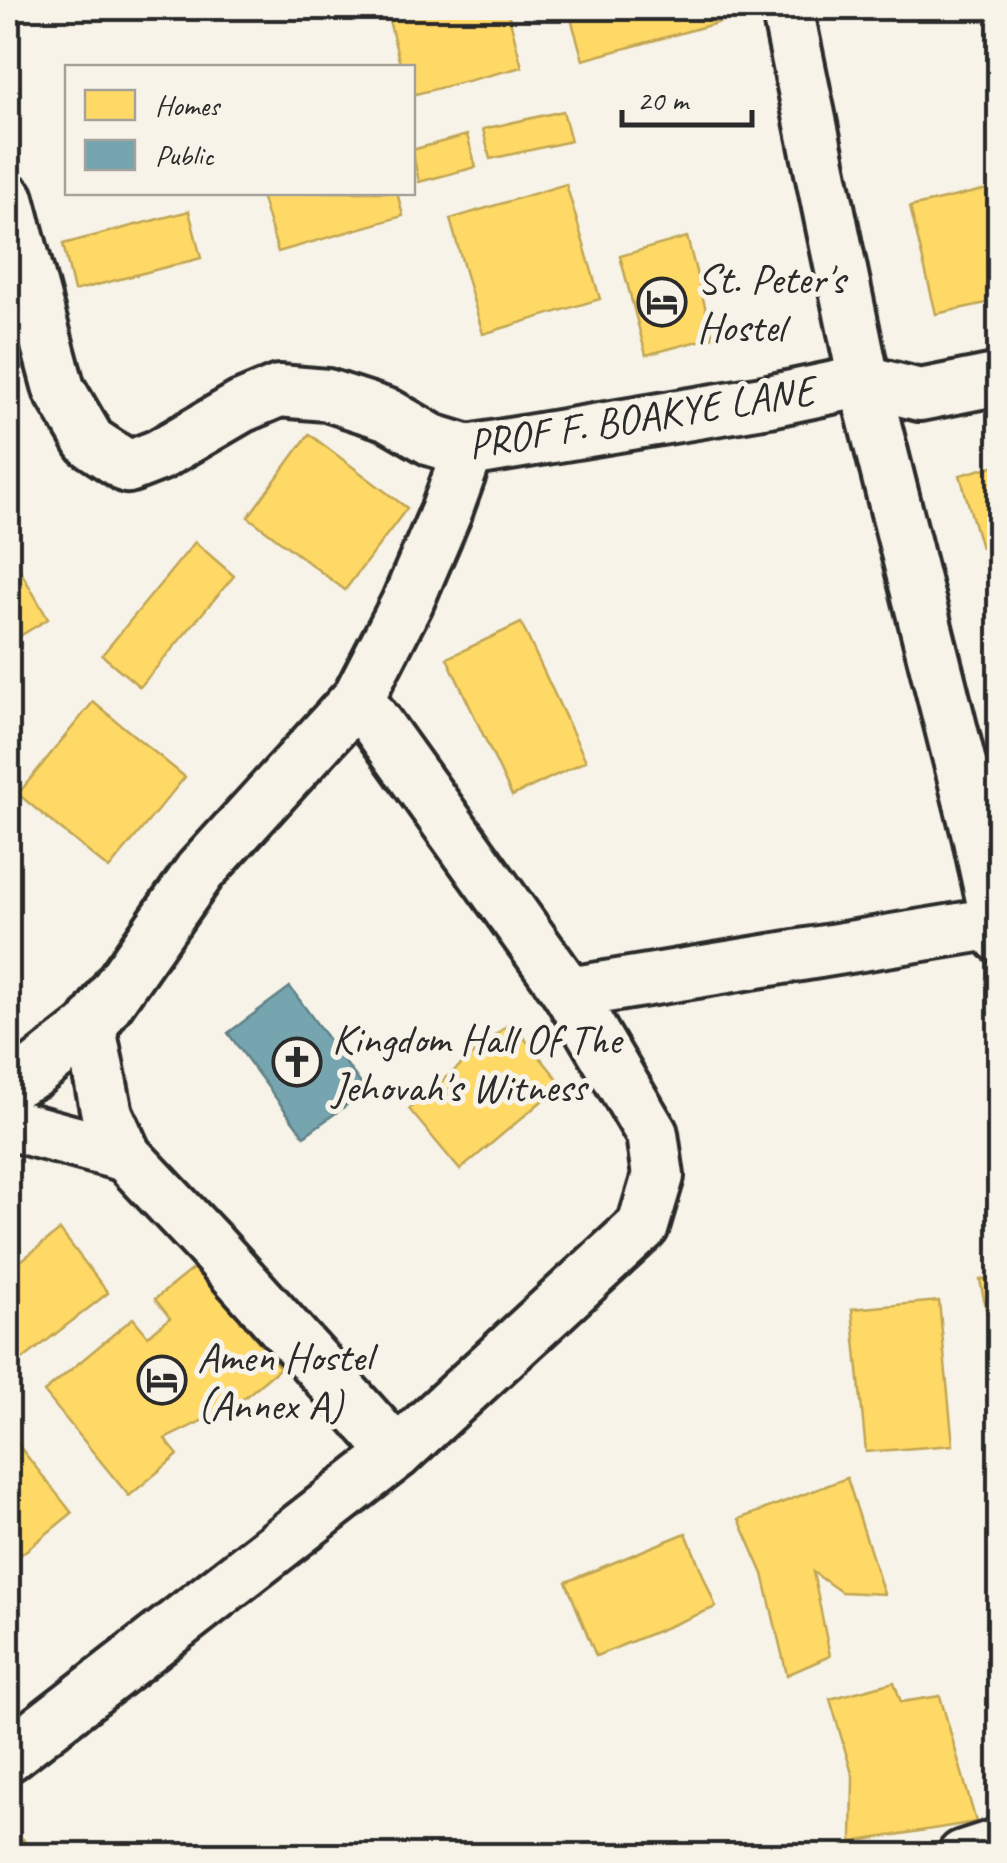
<svg xmlns="http://www.w3.org/2000/svg" width="1007" height="1863" viewBox="0 0 1007 1863" font-family="Caveat,sans-serif">
<rect width="100%" height="100%" fill="#f7f3e8"/>
<filter id="ink" filterUnits="userSpaceOnUse"><feTurbulence type="fractalNoise" baseFrequency=".01" numOctaves="2"/><feDisplacementMap in="SourceGraphic" scale="20" xChannelSelector="R" yChannelSelector="G"/><feConvolveMatrix kernelMatrix="1 2 1 2 8 2 1 2 1" color-interpolation-filters="sRGB"/></filter>
<g filter="url(#ink)">
<g fill="#ffd966" stroke="#bfa554" stroke-width="2.5">
<polygon points="386,8 507,8 522,67 412,95 412,68 401,68"/>
<polygon points="568,8 725,8 728,20 583,60"/>
<polygon points="563,111 571,141 490,159 483,129"/>
<polygon points="467,135 476,167 419,182 412,150"/>
<polygon points="566,184 600,299 483,334 450,219"/>
<polygon points="1000,186 1000,300 936,314 910,207"/>
<polygon points="260,192 397,192 403,216 278,252"/>
<polygon points="189,211 201,258 74,291 63,244"/>
<polygon points="687,237 713,337 646,355 620,256"/>
<polygon points="309,434 407,508 345,590 248,517"/>
<polygon points="1000,464 1000,542 981,548 960,475"/>
<polygon points="195,542 234,576 140,687 102,655"/>
<polygon points="8,549 48,619 8,643"/>
<polygon points="1000,557 1000,598 995,599 984,561"/>
<polygon points="521,623 586,761 512,796 447,658"/>
<polygon points="93,702 185,777 109,869 18,794"/>
<polygon points="511,1022 562,1084 460,1170 409,1109"/>
<polygon points="60,1230 108,1293 8,1371 8,1271"/>
<polygon points="196,1266 280,1368 238,1403 165,1439 178,1455 129,1496 44,1392 133,1318 148,1336 170,1318 155,1299"/>
<polygon points="1000,1275 1000,1378 980,1280"/>
<polygon points="939,1301 953,1445 866,1452 852,1309"/>
<polygon points="8,1432 72,1513 8,1565"/>
<polygon points="847,1478 884,1594 841,1592 813,1572 830,1656 787,1675 763,1574 739,1519"/>
<polygon points="686,1533 716,1607 596,1656 566,1582"/>
<polygon points="894,1682 901,1702 940,1696 976,1822 852,1842 853,1777 830,1699"/>
<polygon points="23,1839 33,1856 8,1856 8,1849"/>
</g>
<polygon fill="#76a5af" stroke="#608087" stroke-width="2.5" points="290,987 366,1091 304,1136 228,1033"/>
<g fill="none" stroke-linecap="round" stroke-linejoin="round">
<g stroke="#2b2b2b" stroke-width="58">
<g id="street">
<polyline points="787,8 864,381 978,835 1000,937"/>
<polyline points="8,199 59,389 90,442 128,467 159,455 241,407 279,391 327,395 389,415 432,440 468,451 769,401 864,381 920,395 1000,379"/>
<polyline points="569,993 996,923"/>
<polyline points="90,1028 107,1114 126,1156 209,1244 397,1453"/>
<polyline points="8,1085 34,1072 90,1028 200,871 358,698 407,603 446,512 468,451"/>
<polyline points="8,1124 126,1156"/>
<polyline points="8,1756 397,1453 643,1226 658,1176 652,1134 569,993 358,698"/>
<polyline points="963,1856 1000,1844"/>
</g>
</g>
<use href="#street" stroke="#f7f3e8" stroke-width="50"/>
</g>
</g>
<defs>
<g id="hotel-ring" transform="scale(2.5)"><circle r="9.5" fill="#f7f3e8" stroke="#2b2b2b" stroke-width="1.5"/><path d="M-6-4.5h1.5V1H6V5H4.5V3h-9V5H-6ZM-4 0a1.8 1.8 0 1 1 3.6 0ZM.5 0V-2.5h3Q6-2.5 6 0Z" fill="#2b2b2b"/></g>
<g id="church-ring" transform="scale(2.5)"><circle r="9.5" fill="#f7f3e8" stroke="#2b2b2b" stroke-width="1.5"/><path d="M-1.2-6h2.4v3.5h3.3v2.4h-3.3V6h-2.4V-.1h-3.3v-2.4h3.3Z" fill="#2b2b2b"/></g>
</defs>
<g fill-rule="evenodd">
<use href="#hotel-ring" x="662" y="302"/>
<use href="#church-ring" x="297" y="1062"/>
<use href="#hotel-ring" x="162" y="1380"/>
</g>
<g text-anchor="middle" stroke-width="10" stroke-linejoin="round" paint-order="stroke">
<g font-size="42" fill="#2b2b2b" stroke="#f7f3e8" text-anchor="start">
<text x="697" y="293">St. Peter's<tspan x="697" dy="48">Hostel</tspan></text>
<text x="332" y="1053">Kingdom Hall Of The<tspan x="332" dy="48">Jehovah's Witness</tspan></text>
<text x="197" y="1371">Amen Hostel<tspan x="197" dy="48">(Annex A)</tspan></text>
</g>
<g font-size="42" fill="#2b2b2b" stroke="#f7f3e8">
<text transform="translate(641 416) rotate(-9)" y="15">PROF F. BOAKYE LANE</text>
</g>
</g>
<rect width="1007" height="1863" fill="none" stroke="#f7f3e8" stroke-width="40"/>
<rect x="20" y="20" width="967" height="1823" fill="none" stroke="#2b2b2b" stroke-width="4" filter="url(#ink)"/>
<rect x="65" y="65" width="350" height="130" fill="#f7f3e8" stroke="#a5a39c" stroke-width="2.5"/>
<rect x="85" y="90" width="50" height="30" fill="#ffd966" stroke="#a5a39c" stroke-width="2.5"/>
<text x="155" y="115" font-size="30" fill="#2b2b2b">Homes</text>
<rect x="85" y="140" width="50" height="30" fill="#76a5af" stroke="#a5a39c" stroke-width="2.5"/>
<text x="155" y="165" font-size="30" fill="#2b2b2b">Public</text>
<path d="M622 110v15h130v-15" fill="none" stroke="#2b2b2b" stroke-width="5"/>
<text x="637" y="110" font-size="30" fill="#2b2b2b" stroke="#f7f3e8" stroke-width="8" paint-order="stroke">20 m</text>
</svg>
